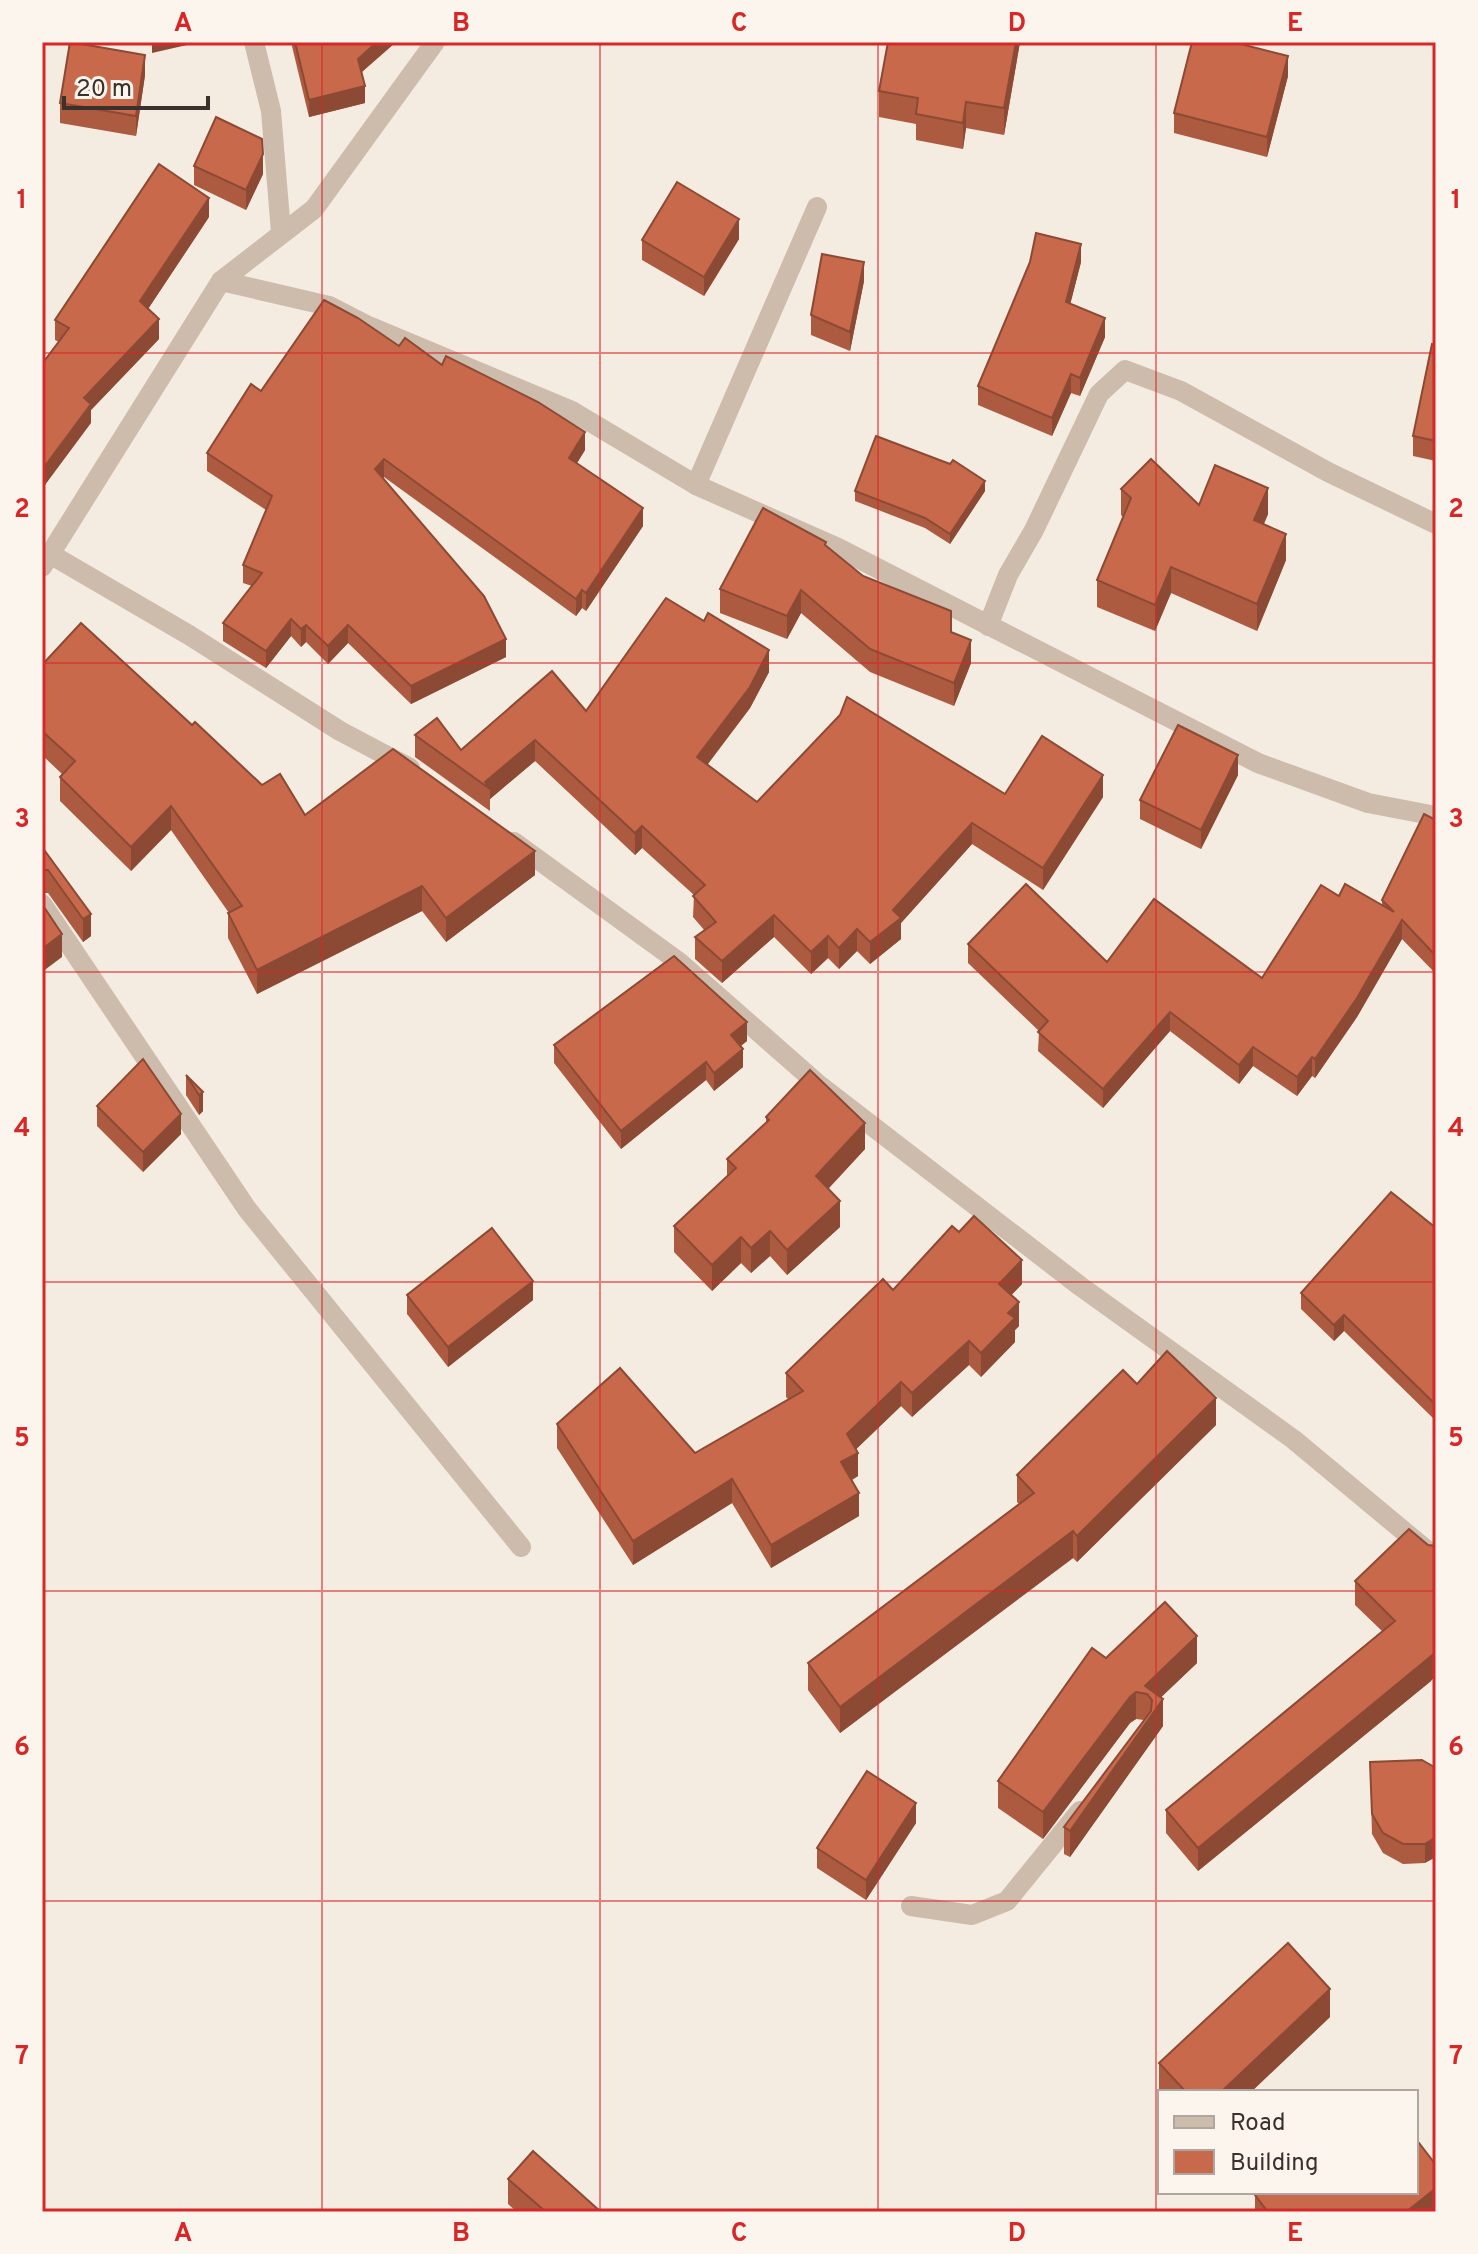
<svg xmlns="http://www.w3.org/2000/svg" width="1478" height="2254" viewBox="0 0 1478 2254" font-family="Overpass,sans-serif">
<rect width="100%" height="100%" fill="#f4ebe1"/>
<g fill="none" stroke-linecap="round" stroke-linejoin="round">
<polyline stroke="#cdbbac" stroke-width="20" points="911,1906 972,1915 1007,1901 1080,1811"/>
<g stroke="#cdbbac" stroke-width="20">
<polyline points="254,42 271,111 281,232"/>
<polyline points="221,281 329,306 366,325 572,411 696,485 838,548 1258,763 1368,803 1436,816"/>
<polyline points="696,485 817,207"/>
<polyline points="50,554 189,635 340,731 410,768"/>
<polyline points="42,567 221,281 314,209 435,42"/>
<polyline points="988,626 1008,575 1034,530 1099,394 1125,370 1181,391 1328,472 1436,524"/>
<polyline points="514,842 679,962 819,1085 1080,1286 1293,1439 1436,1558"/>
<polyline points="42,904 247,1209 521,1547"/>
</g>
</g>
<g fill="#ac5a40">
<polygon points="291,42 396,42 362,72 365,103 309,117"/>
<polygon points="1020,42 1004,135 966,128 963,149 916,140 916,124 879,117 879,91"/>
<polygon points="145,75 136,136 60,123 60,103"/>
<polygon points="1288,76 1267,157 1174,133 1174,113"/>
<polygon points="194,166 263,174 246,210 194,185"/>
<polygon points="209,217 148,309 159,339 91,410 91,423 59,342 55,340 55,320"/>
<polygon points="739,239 704,296 642,260 642,240"/>
<polygon points="1081,262 1070,304 1105,337 1080,396 1071,393 1052,436 978,405 978,386"/>
<polygon points="864,281 850,351 811,335 811,315"/>
<polygon points="1436,345 1436,461 1413,456 1413,436"/>
<polygon points="399,346 442,365 585,450 577,463 643,526 586,611 582,608 576,616 384,477 382,478 506,657 411,704 348,643 328,664 306,642 301,647 291,636 266,668 223,641 223,623 252,586 243,583 243,565 266,510 207,471 207,453 261,391"/>
<polygon points="1121,489 1199,505 1268,514 1264,524 1286,560 1257,631 1171,593 1155,631 1097,607 1097,580 1123,517 1121,515"/>
<polygon points="855,491 985,491 950,544 925,528 855,501"/>
<polygon points="826,547 863,576 951,632 971,663 954,706 870,672 801,613 787,639 720,613 720,589"/>
<polygon points="704,621 769,672 750,708 708,764 757,802 1005,794 1103,797 1043,890 972,844 901,923 901,939 870,964 857,951 839,969 828,958 811,974 774,937 722,983 695,959 695,937 705,931 693,917 694,895 642,848 635,855 535,761 490,799 490,811 415,757 415,735 461,750 586,711"/>
<polygon points="42,665 192,725 262,785 305,815 535,875 446,942 422,911 257,994 228,938 228,913 229,913 171,830 131,871 60,801 60,777 62,774 42,755"/>
<polygon points="1238,775 1201,849 1140,819 1140,800"/>
<polygon points="1436,820 1436,974 1402,939 1357,1017 1315,1078 1312,1076 1297,1096 1253,1066 1239,1084 1170,1031 1103,1108 1038,1051 1039,1031 968,963 968,944 1107,962 1262,978 1339,896 1382,905 1382,900"/>
<polygon points="42,847 91,914 91,936 83,942 48,893 42,893"/>
<polygon points="747,1041 740,1046 743,1067 714,1091 706,1080 621,1149 554,1063 554,1045"/>
<polygon points="186,1075 203,1092 203,1111 199,1115 186,1095"/>
<polygon points="97,1106 181,1134 143,1172 97,1126"/>
<polygon points="766,1117 865,1149 828,1189 840,1227 787,1275 770,1256 751,1273 741,1263 712,1291 674,1252 674,1226 727,1176 727,1159 766,1123"/>
<polygon points="1436,1228 1436,1421 1344,1331 1334,1341 1301,1309 1301,1293"/>
<polygon points="1022,1284 1011,1295 1019,1326 1015,1330 1015,1342 981,1377 969,1365 912,1417 901,1406 856,1449 858,1476 852,1480 859,1516 771,1568 732,1503 633,1565 557,1448 557,1424 695,1453 788,1399 786,1397 786,1373 893,1290"/>
<polygon points="407,1295 533,1300 448,1367 407,1314"/>
<polygon points="1137,1384 1216,1425 1077,1562 1073,1558 840,1733 808,1690 808,1663 1019,1504 1017,1502 1017,1475"/>
<polygon points="1428,1545 1431,1681 1198,1871 1166,1833 1166,1810 1382,1631 1355,1605 1355,1581"/>
<polygon points="1106,1658 1197,1663 1161,1697 1163,1726 1070,1857 1064,1854 1064,1827 1144,1720 1136,1719 1130,1723 1043,1839 998,1808 998,1781"/>
<polygon points="1370,1762 1436,1768 1425,1863 1403,1864 1383,1853 1372,1834"/>
<polygon points="916,1823 866,1900 817,1868 817,1848"/>
<polygon points="1330,2017 1251,2092 1159,2091 1159,2063"/>
<polygon points="508,2179 601,2212 517,2212 508,2204"/>
<polygon points="1255,2195 1436,2212 1255,2212"/>
</g>
<g fill="#8c4a34">
<polygon points="152,42 200,42 152,53"/>
<polygon points="377,42 396,42 358,75 358,59"/>
<polygon points="1016,42 1020,42 1004,135 1004,108"/>
<polygon points="145,55 145,75 136,136 136,116"/>
<polygon points="1288,56 1288,76 1267,157 1267,137"/>
<polygon points="365,86 365,103 309,117 309,100"/>
<polygon points="966,102 966,128 963,149 963,123"/>
<polygon points="263,154 263,174 246,210 246,190"/>
<polygon points="209,198 209,217 140,321 140,301"/>
<polygon points="739,219 739,239 704,296 704,277"/>
<polygon points="1081,244 1081,262 1066,321 1066,302"/>
<polygon points="864,262 864,281 850,351 850,332"/>
<polygon points="1105,318 1105,337 1080,396 1080,378"/>
<polygon points="159,319 159,339 91,410 91,423 42,489 42,470 84,398"/>
<polygon points="1071,374 1071,393 1052,436 1052,418"/>
<polygon points="585,432 585,450 569,476 569,458"/>
<polygon points="384,459 384,477 375,487 375,469"/>
<polygon points="985,481 985,491 950,544 950,534"/>
<polygon points="1268,488 1268,514 1254,546 1254,520"/>
<polygon points="643,508 643,526 586,611 586,593"/>
<polygon points="1286,534 1286,560 1257,631 1257,604"/>
<polygon points="1171,567 1171,593 1155,631 1155,605"/>
<polygon points="582,590 582,608 576,616 576,599"/>
<polygon points="801,590 801,613 787,639 787,616"/>
<polygon points="291,619 291,636 266,668 266,651"/>
<polygon points="306,625 306,642 301,647 301,629"/>
<polygon points="348,625 348,643 328,664 328,646"/>
<polygon points="506,639 506,657 411,704 411,686"/>
<polygon points="971,640 971,663 954,706 954,683"/>
<polygon points="769,650 769,672 750,708 697,778 697,757"/>
<polygon points="535,740 535,761 490,799 490,789 485,782"/>
<polygon points="1238,755 1238,775 1201,849 1201,830"/>
<polygon points="1103,775 1103,797 1043,890 1043,868"/>
<polygon points="171,806 171,830 131,871 131,847"/>
<polygon points="972,823 972,844 901,923 901,939 870,964 870,942 893,910"/>
<polygon points="642,826 642,848 635,855 635,833"/>
<polygon points="535,851 535,875 446,942 446,918"/>
<polygon points="422,886 422,911 257,994 257,970"/>
<polygon points="91,914 91,936 83,942 83,919"/>
<polygon points="774,915 774,937 722,983 722,961"/>
<polygon points="1402,920 1402,939 1357,1017 1315,1078 1315,1059"/>
<polygon points="857,929 857,951 839,969 839,948"/>
<polygon points="62,934 62,957 42,972 42,949"/>
<polygon points="828,936 828,958 811,974 811,952"/>
<polygon points="1170,1012 1170,1031 1103,1108 1103,1089"/>
<polygon points="747,1022 747,1041 731,1054 731,1035"/>
<polygon points="1253,1047 1253,1066 1239,1084 1239,1065"/>
<polygon points="743,1049 743,1067 714,1091 714,1073"/>
<polygon points="1312,1057 1312,1076 1297,1096 1297,1077"/>
<polygon points="706,1062 706,1080 621,1149 621,1131"/>
<polygon points="203,1092 203,1111 199,1115 199,1095"/>
<polygon points="181,1114 181,1134 143,1172 143,1152"/>
<polygon points="865,1123 865,1149 816,1202 816,1176"/>
<polygon points="840,1201 840,1227 787,1275 787,1250"/>
<polygon points="770,1231 770,1256 751,1273 751,1248"/>
<polygon points="741,1237 741,1263 712,1291 712,1265"/>
<polygon points="1022,1260 1022,1284 999,1308 999,1284"/>
<polygon points="533,1281 533,1300 448,1367 448,1347"/>
<polygon points="1019,1302 1019,1326 1015,1330 1015,1342 981,1377 981,1353 1008,1313"/>
<polygon points="1344,1315 1344,1331 1334,1341 1334,1325"/>
<polygon points="969,1341 969,1365 912,1417 912,1393"/>
<polygon points="901,1382 901,1406 847,1458 847,1434"/>
<polygon points="1216,1398 1216,1425 1077,1562 1077,1536"/>
<polygon points="858,1453 858,1476 841,1486 841,1462"/>
<polygon points="732,1479 732,1503 633,1565 633,1541"/>
<polygon points="859,1493 859,1516 771,1568 771,1545"/>
<polygon points="1073,1531 1073,1558 840,1733 840,1707"/>
<polygon points="1197,1636 1197,1663 1152,1706 1152,1700 1145,1686"/>
<polygon points="1436,1652 1436,1675 1431,1681 1198,1871 1198,1848"/>
<polygon points="1136,1692 1136,1719 1130,1723 1043,1839 1043,1812 1130,1697"/>
<polygon points="1163,1699 1163,1726 1070,1857 1070,1831"/>
<polygon points="916,1803 916,1823 866,1900 866,1880"/>
<polygon points="1436,1837 1436,1857 1425,1863 1425,1844"/>
<polygon points="1330,1989 1330,2017 1251,2092 1221,2092"/>
<polygon points="1436,2188 1436,2212 1406,2212"/>
</g>
<g fill="#c8694b" stroke="#8c4a34" stroke-width="2">
<polygon points="70,42 145,55 136,116 60,103"/>
<polygon points="295,42 377,42 358,59 365,86 309,100"/>
<polygon points="888,42 1016,42 1004,108 966,102 963,123 916,114 918,98 879,91"/>
<polygon points="1192,42 1233,42 1288,56 1267,137 1174,113"/>
<polygon points="216,117 262,139 263,154 246,190 194,166"/>
<polygon points="159,164 209,198 140,301 159,319 84,398 91,404 42,470 42,364 69,328 55,320"/>
<polygon points="677,182 739,219 704,277 642,240"/>
<polygon points="1036,233 1081,244 1066,302 1105,318 1080,378 1071,374 1052,418 978,386 1030,262"/>
<polygon points="822,254 864,262 850,332 811,315"/>
<polygon points="324,300 358,318 399,346 405,338 442,365 446,356 538,402 585,432 569,458 643,508 586,593 582,590 576,599 384,459 375,469 484,596 506,639 411,686 348,625 328,646 306,625 301,629 291,619 266,651 223,623 262,573 243,565 272,496 207,453 251,384 261,391"/>
<polygon points="1432,344 1436,345 1436,441 1413,436"/>
<polygon points="876,436 950,464 953,460 985,481 950,534 925,518 855,491"/>
<polygon points="1151,459 1199,505 1215,465 1268,488 1254,520 1286,534 1257,604 1171,567 1155,605 1097,580 1131,498 1121,489"/>
<polygon points="763,508 826,542 825,545 863,576 951,611 951,632 971,640 954,683 870,649 801,590 787,616 720,589"/>
<polygon points="666,598 704,621 708,613 769,650 750,687 697,757 757,802 840,715 847,697 1005,794 1042,736 1103,775 1043,868 972,823 893,910 901,918 870,942 857,929 839,948 828,936 811,952 774,915 722,961 695,937 716,922 693,896 705,885 642,826 635,833 535,740 485,782 490,789 415,735 437,718 461,750 552,671 586,711"/>
<polygon points="81,623 192,725 195,722 262,785 280,774 305,815 393,749 535,851 446,918 422,886 257,970 228,913 242,906 171,806 131,847 60,777 75,761 42,731 42,665"/>
<polygon points="1178,725 1238,755 1201,830 1140,800"/>
<polygon points="1424,814 1436,820 1436,956 1402,920 1357,998 1315,1059 1312,1057 1297,1077 1253,1047 1239,1065 1170,1012 1103,1089 1038,1032 1048,1021 968,944 1026,884 1107,962 1154,899 1262,978 1321,885 1339,896 1345,884 1394,912 1382,900"/>
<polygon points="42,847 91,914 83,919 48,870 42,870"/>
<polygon points="42,904 62,934 42,949"/>
<polygon points="674,956 747,1022 731,1035 743,1049 714,1073 706,1062 621,1131 554,1045"/>
<polygon points="143,1059 181,1114 143,1152 97,1106"/>
<polygon points="810,1070 865,1123 816,1176 840,1201 787,1250 770,1231 751,1248 741,1237 712,1265 674,1226 736,1168 727,1159 769,1120 766,1117"/>
<polygon points="186,1075 203,1092 199,1095"/>
<polygon points="1391,1192 1436,1228 1436,1405 1344,1315 1334,1325 1301,1293"/>
<polygon points="974,1216 1022,1260 999,1284 1019,1302 1008,1313 1015,1318 981,1353 969,1341 912,1393 901,1382 847,1434 858,1453 841,1462 859,1493 771,1545 732,1479 633,1541 557,1424 620,1368 695,1453 803,1391 786,1373 883,1279 893,1290 952,1226 959,1232"/>
<polygon points="492,1228 533,1281 448,1347 407,1295"/>
<polygon points="1167,1351 1216,1398 1077,1536 1073,1531 840,1707 808,1663 1034,1493 1017,1475 1123,1370 1137,1384"/>
<polygon points="1409,1529 1428,1545 1436,1546 1436,1652 1198,1848 1166,1810 1395,1621 1355,1581"/>
<polygon points="1165,1602 1197,1636 1145,1686 1163,1699 1070,1831 1064,1827 1151,1711 1152,1700 1147,1694 1136,1692 1130,1697 1043,1812 998,1781 1092,1648 1106,1658"/>
<polygon points="1422,1760 1436,1768 1436,1837 1425,1844 1403,1844 1383,1833 1372,1814 1370,1762"/>
<polygon points="867,1771 916,1803 866,1880 817,1848"/>
<polygon points="1288,1943 1330,1989 1221,2092 1186,2092 1159,2063"/>
<polygon points="1416,2139 1436,2165 1436,2188 1406,2212 1268,2212 1255,2195 1258,2192 1416,2192"/>
<polygon points="533,2151 601,2212 546,2212 508,2179"/>
</g>
<path fill="none" stroke="#d62828" stroke-width="2" stroke-opacity="0.55" d="M322,42V2212M600,42V2212M878,42V2212M1156,42V2212M42,353H1436M42,663H1436M42,972H1436M42,1282H1436M42,1591H1436M42,1901H1436"/>
<rect width="1478" height="2254" fill="none" stroke="#fbf5ee" stroke-width="88"/>
<rect x="1158" y="2090" width="260" height="104" fill="#fbf5ee" stroke="#aea6a0" stroke-width="2"/>
<rect x="1174" y="2116" width="40" height="12" fill="#cdbbac" stroke="#aea6a0" stroke-width="2"/>
<text x="1230" y="2130" font-size="24" fill="#3b302b">Road</text>
<rect x="1174" y="2150" width="40" height="24" fill="#c8694b" stroke="#aea6a0" stroke-width="2"/>
<text x="1230" y="2170" font-size="24" fill="#3b302b">Building</text>
<path d="M64 96v12h144v-12" fill="none" stroke="#3b302b" stroke-width="4"/>
<text x="76" y="96" font-size="24" fill="#3b302b" stroke="#fbf5ee" stroke-width="6" paint-order="stroke">20 m</text>
<rect x="44" y="44" width="1390" height="2166" fill="none" stroke="#d62828" stroke-width="3"/>
<g font-size="26" text-anchor="middle" font-weight="bold" fill="#d62828">
<text x="183" y="31">A</text>
<text x="461" y="31">B</text>
<text x="739" y="31">C</text>
<text x="1017" y="31">D</text>
<text x="1295" y="31">E</text>
<text x="22" y="208">1</text>
<text x="1456" y="208">1</text>
<text x="22" y="517">2</text>
<text x="1456" y="517">2</text>
<text x="22" y="827">3</text>
<text x="1456" y="827">3</text>
<text x="22" y="1136">4</text>
<text x="1456" y="1136">4</text>
<text x="22" y="1446">5</text>
<text x="1456" y="1446">5</text>
<text x="22" y="1755">6</text>
<text x="1456" y="1755">6</text>
<text x="22" y="2064">7</text>
<text x="1456" y="2064">7</text>
<text x="183" y="2241">A</text>
<text x="461" y="2241">B</text>
<text x="739" y="2241">C</text>
<text x="1017" y="2241">D</text>
<text x="1295" y="2241">E</text>
</g>
</svg>
